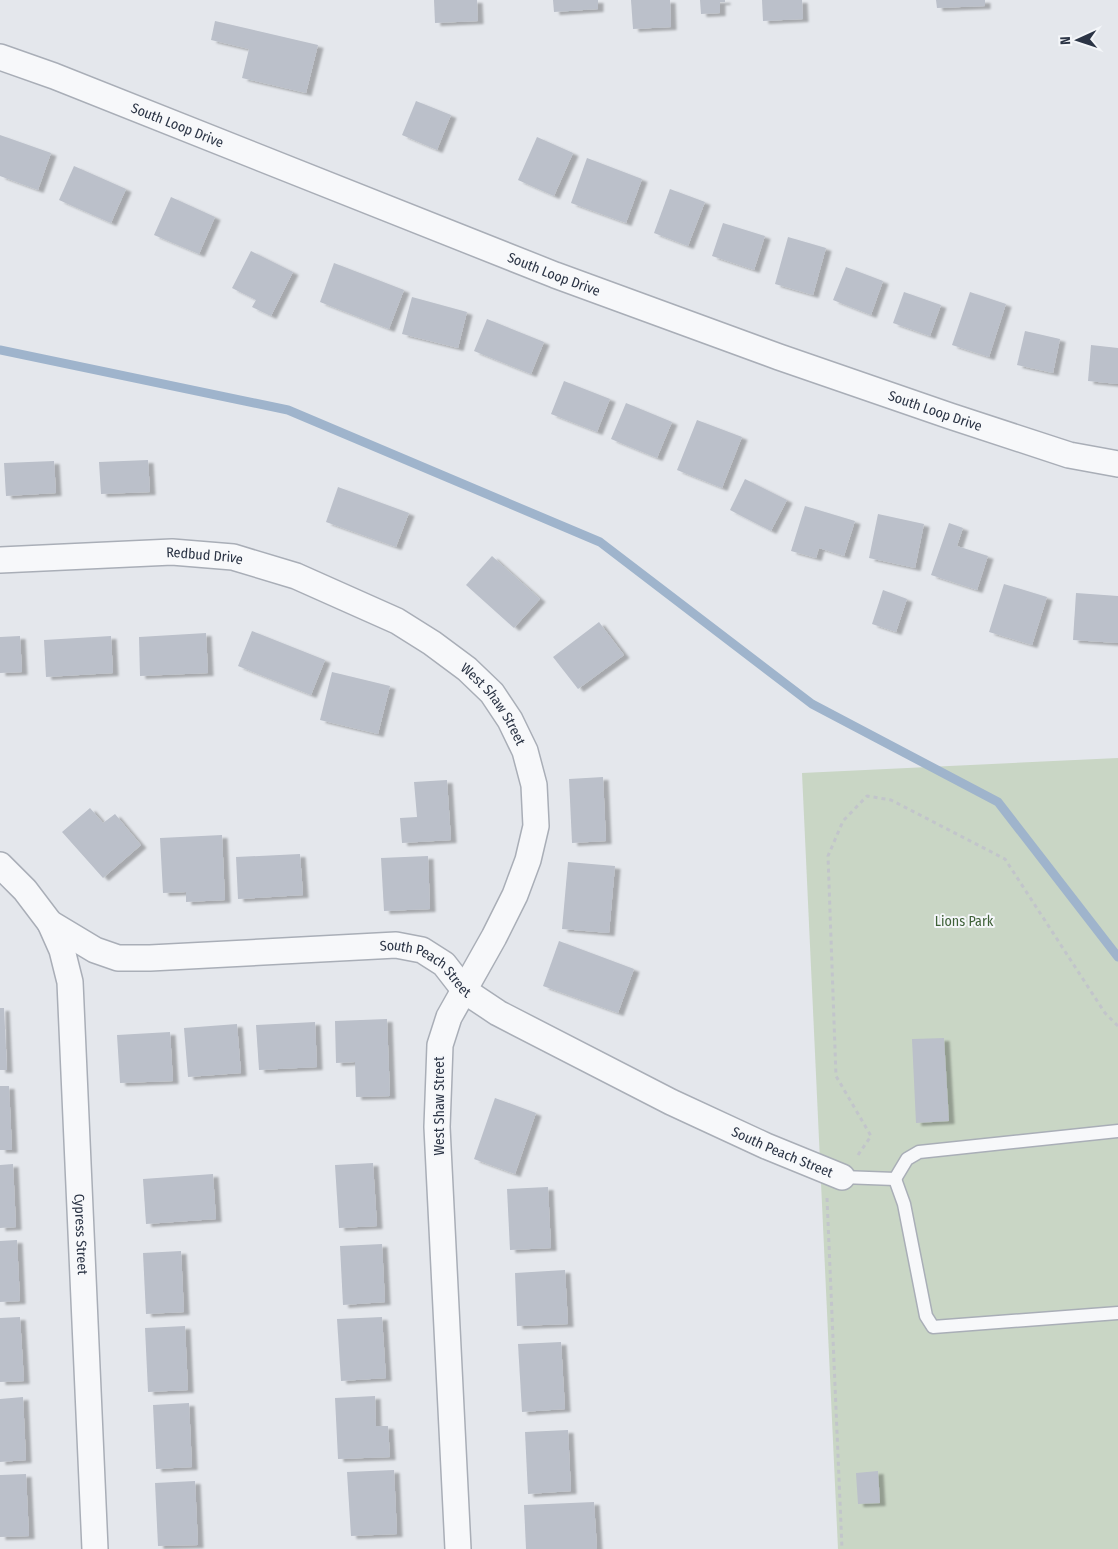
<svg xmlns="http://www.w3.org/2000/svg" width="1118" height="1549" viewBox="0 0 1118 1549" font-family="'Fira Sans Condensed',sans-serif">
<defs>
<filter id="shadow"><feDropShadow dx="5.5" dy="3" stdDeviation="1" flood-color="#0004"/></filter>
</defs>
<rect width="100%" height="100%" fill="#e4e7ec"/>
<polygon fill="#c9d6c5" points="1118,758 1118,1549 838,1549 802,773"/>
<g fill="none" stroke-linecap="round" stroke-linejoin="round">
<polyline stroke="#9fb4cc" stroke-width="9" points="0,350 288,410 600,542 812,704 998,802 1118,957"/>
</g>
<g fill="#bbc0ca" filter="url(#shadow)">
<polygon points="434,0 477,0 478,21 435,23"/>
<polygon points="553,0 598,0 598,9 554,12"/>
<polygon points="631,0 670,0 671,27 633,29"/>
<polygon points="700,0 725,0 725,2 720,2 720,13 701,14"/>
<polygon points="762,0 802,0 803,19 763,21"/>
<polygon points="936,0 985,0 985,6 937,8"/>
<polygon points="215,21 318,45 306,93 242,78 249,49 211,40"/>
<polygon points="416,101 451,115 437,150 402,135"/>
<polygon points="0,135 51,153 38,190 0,176"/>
<polygon points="537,137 573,153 554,196 518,180"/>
<polygon points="587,158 642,179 626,223 571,203"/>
<polygon points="74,166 126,189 111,223 59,200"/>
<polygon points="670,189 705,202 688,246 654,233"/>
<polygon points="171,197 215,217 199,254 154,235"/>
<polygon points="723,223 765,236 754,270 712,256"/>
<polygon points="788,237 826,248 813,295 775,284"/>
<polygon points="251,251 293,272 271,316 252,307 256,300 232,288"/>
<polygon points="334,263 404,290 389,329 320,302"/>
<polygon points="846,267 883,281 871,315 833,300"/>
<polygon points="904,292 941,305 930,336 893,323"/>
<polygon points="970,292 1006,304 989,357 952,345"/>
<polygon points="412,297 467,312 458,348 402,334"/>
<polygon points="487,319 544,342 531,374 474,351"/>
<polygon points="1025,331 1060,339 1053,373 1017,365"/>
<polygon points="1091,345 1118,348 1118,384 1088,381"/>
<polygon points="564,381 610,399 597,432 551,414"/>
<polygon points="626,403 672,422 657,458 611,439"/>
<polygon points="697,420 742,437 722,488 677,470"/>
<polygon points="148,460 150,492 101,494 99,462"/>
<polygon points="54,461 56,493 6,496 4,463"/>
<polygon points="745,479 787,500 771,531 730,510"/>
<polygon points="338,487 409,513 396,547 326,522"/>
<polygon points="805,506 855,521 844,556 819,548 816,558 791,551"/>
<polygon points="878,514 924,524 915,568 869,558"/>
<polygon points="949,523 963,528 957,546 988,556 977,590 931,575"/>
<polygon points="492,556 540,599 514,628 466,585"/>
<polygon points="1004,584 1047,597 1032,645 989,632"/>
<polygon points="883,590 907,599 896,632 872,624"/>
<polygon points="1076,593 1118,596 1118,643 1073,640"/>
<polygon points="599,622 624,655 578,689 553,657"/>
<polygon points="252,631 325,660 311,695 238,666"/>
<polygon points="206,633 208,673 140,676 139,637"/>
<polygon points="20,636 22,672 0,673 0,637"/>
<polygon points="111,636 113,673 46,677 44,640"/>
<polygon points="332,672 390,686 378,734 320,720"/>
<polygon points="603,777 606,841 572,843 569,779"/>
<polygon points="447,780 451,840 402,843 400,818 417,817 414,782"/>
<polygon points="90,808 103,823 115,814 141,845 103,878 62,832"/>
<polygon points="222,835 225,900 186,902 186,892 163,893 160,838"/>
<polygon points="300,854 303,895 238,899 236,857"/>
<polygon points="428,856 430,909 384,911 381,858"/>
<polygon points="568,862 615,866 609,933 562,929"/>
<polygon points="559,941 634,969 618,1013 543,986"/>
<polygon points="0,1008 4,1008 7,1070 0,1070"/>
<polygon points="387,1019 390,1096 356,1097 355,1062 336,1063 335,1021"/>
<polygon points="315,1022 317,1067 259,1070 256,1025"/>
<polygon points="237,1024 241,1073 188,1077 184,1028"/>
<polygon points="170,1032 173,1081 120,1083 117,1035"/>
<polygon points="944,1038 949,1121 916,1123 912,1039"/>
<polygon points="0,1086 9,1086 12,1150 0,1150"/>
<polygon points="495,1098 536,1113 515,1174 474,1159"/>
<polygon points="373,1163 377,1226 339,1228 335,1165"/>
<polygon points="13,1164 16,1227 0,1228 0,1165"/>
<polygon points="213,1174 216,1219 146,1224 143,1179"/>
<polygon points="548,1187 551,1248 510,1250 507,1189"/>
<polygon points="17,1240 20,1301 0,1302 0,1241"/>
<polygon points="382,1244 385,1302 343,1305 340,1246"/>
<polygon points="181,1251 184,1312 146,1314 143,1253"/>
<polygon points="565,1270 568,1324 517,1326 515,1273"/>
<polygon points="20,1317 24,1381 0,1382 0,1318"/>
<polygon points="382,1317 386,1378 341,1381 337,1319"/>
<polygon points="185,1326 188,1390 148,1392 145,1328"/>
<polygon points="561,1342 565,1409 522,1412 518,1344"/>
<polygon points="375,1396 376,1426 388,1426 390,1457 338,1459 335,1398"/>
<polygon points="23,1397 26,1460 0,1462 0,1399"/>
<polygon points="189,1403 192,1467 156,1469 153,1405"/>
<polygon points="568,1430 571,1491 528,1494 525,1432"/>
<polygon points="394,1470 397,1534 351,1536 347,1472"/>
<polygon points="878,1471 880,1503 858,1504 856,1473"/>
<polygon points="26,1474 29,1536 0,1537 0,1475"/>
<polygon points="195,1481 198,1545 158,1546 155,1483"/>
<polygon points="594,1502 597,1549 526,1549 524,1505"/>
</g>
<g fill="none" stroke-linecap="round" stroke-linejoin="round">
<g stroke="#a9aeb7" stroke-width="15">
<g id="lane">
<polyline points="842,1177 895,1179"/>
<polyline points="895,1179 904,1204 926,1316 933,1327 1118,1313"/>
<polyline points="895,1179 907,1159 919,1152 1118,1131"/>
</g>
</g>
<g stroke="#a9aeb7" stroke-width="28">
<g id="street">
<path id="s1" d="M0,57L54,76L555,275L779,357L950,416L1069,455L1118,464"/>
<path id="s2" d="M0,560L172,552L233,557L296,576L397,621L432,643L467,669L492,693L510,720L525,751L534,785L536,826L528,860L515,895L494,937L449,1017L440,1045L437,1127L458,1549"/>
<path id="s3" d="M0,865L25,890L50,923L95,950L118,958H150L396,945L422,950L444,964L465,991L498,1013L671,1102L766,1146L842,1177"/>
<path id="s4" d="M50,923L62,950L70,982L95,1549"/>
</g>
</g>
<g stroke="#c2c5cb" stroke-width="3" stroke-dasharray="4 4" stroke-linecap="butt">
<polyline points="858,1155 871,1136 836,1076 828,856 843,821 867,796 891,800 1005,859 1105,1013 1118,1026"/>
<polyline points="827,1198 842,1549"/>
</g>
<use href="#lane" stroke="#f7f8fa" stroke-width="12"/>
<use href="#street" stroke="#f7f8fa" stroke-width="25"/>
</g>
<g text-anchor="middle" stroke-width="4" stroke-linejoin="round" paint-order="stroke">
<g font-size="14" fill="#2b3445" stroke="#f4f6f9">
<text dy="5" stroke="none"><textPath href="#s1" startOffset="190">South Loop Drive</textPath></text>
<text dy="5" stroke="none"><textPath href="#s1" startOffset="595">South Loop Drive</textPath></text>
<text dy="5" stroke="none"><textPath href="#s1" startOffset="1000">South Loop Drive</textPath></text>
<text dy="5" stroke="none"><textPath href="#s2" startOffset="205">Redbud Drive</textPath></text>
<text dy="5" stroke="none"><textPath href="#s2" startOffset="539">West Shaw Street</textPath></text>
<text dy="5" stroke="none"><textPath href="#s3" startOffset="470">South Peach Street</textPath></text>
<text transform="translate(439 1106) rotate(-90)" y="5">West Shaw Street</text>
<text dy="5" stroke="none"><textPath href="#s3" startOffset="875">South Peach Street</textPath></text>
<text dy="5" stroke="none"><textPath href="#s4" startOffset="315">Cypress Street</textPath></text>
</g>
<g font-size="14" fill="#3f6138" stroke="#f4f6f9">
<text x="964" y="926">Lions Park</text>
</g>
</g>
<g transform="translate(1078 40) rotate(267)" stroke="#f4f6f9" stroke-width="4" paint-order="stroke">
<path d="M0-4L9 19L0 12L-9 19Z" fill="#2b3445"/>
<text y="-8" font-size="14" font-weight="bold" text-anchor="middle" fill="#2b3445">N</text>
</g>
</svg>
